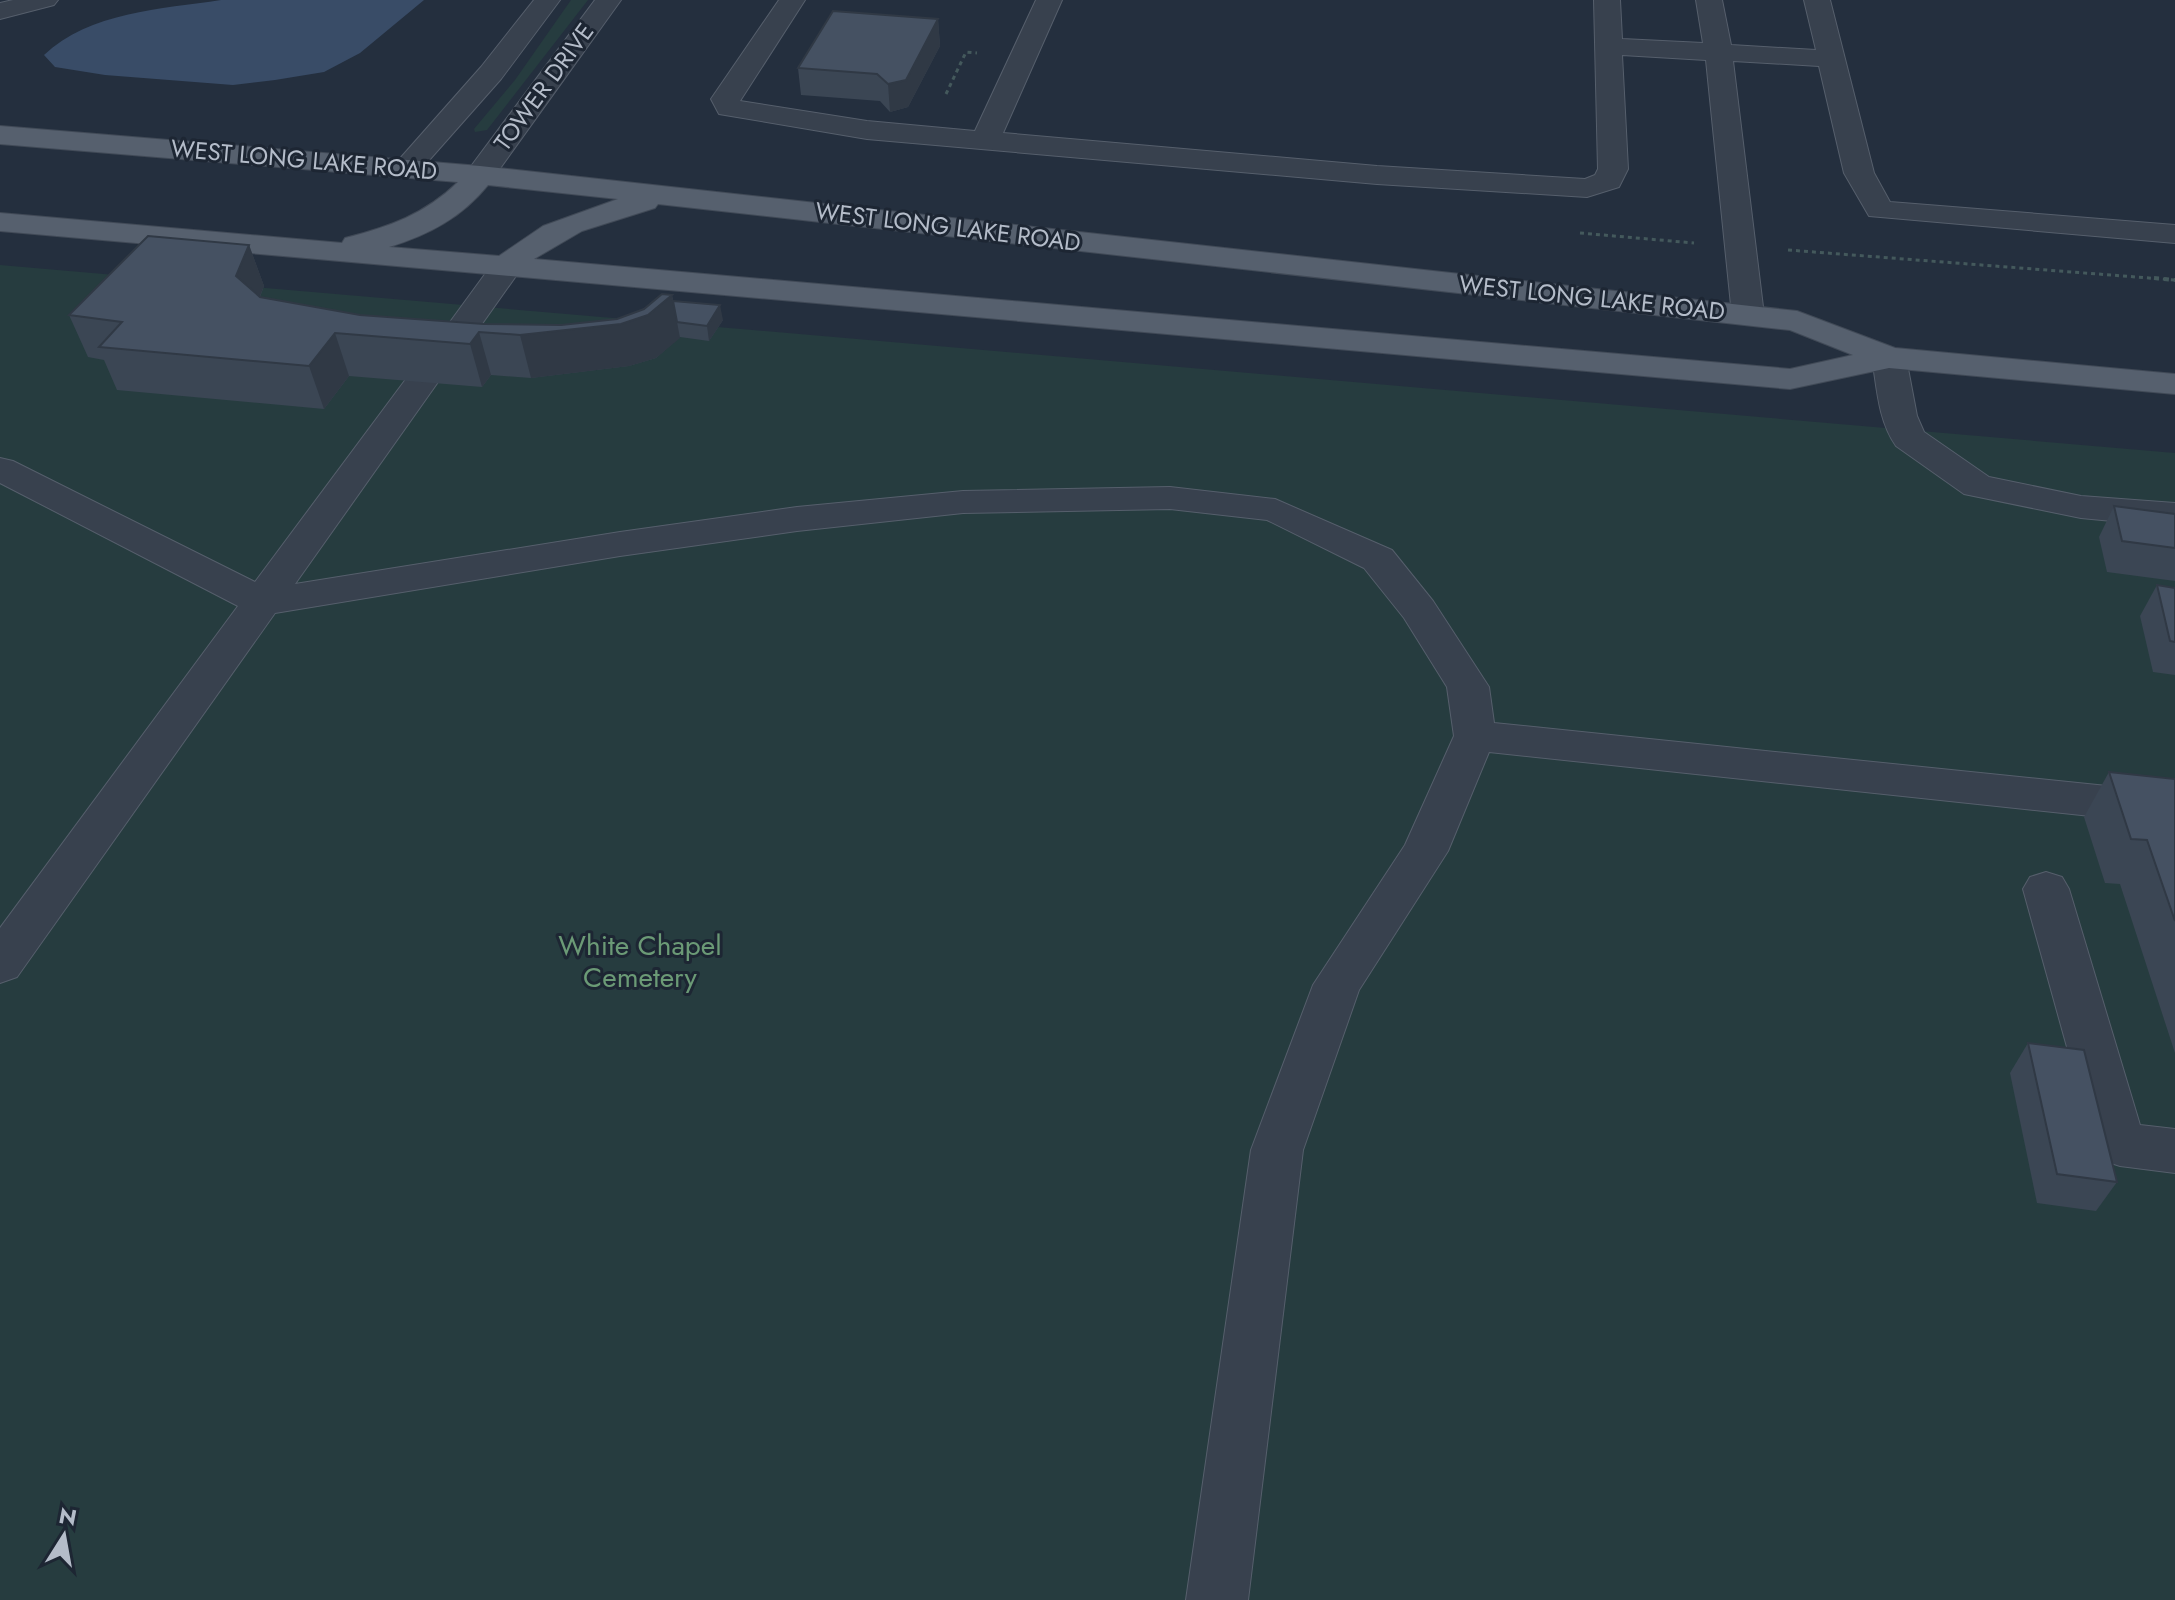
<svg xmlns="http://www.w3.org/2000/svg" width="2175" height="1600" viewBox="0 0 2175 1600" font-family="Jost,sans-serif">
<rect width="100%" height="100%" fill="#242f3e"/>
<g fill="#263c3f">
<polygon points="571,0 588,0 487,130 475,132 474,129 515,80"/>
<polygon points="0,265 2175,453 2175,1600 0,1600"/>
</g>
<path fill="#394c67" d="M221,0H424L360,53L324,72L275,80L233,85L105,75L55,67L44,55C89,12 162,9 221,0Z"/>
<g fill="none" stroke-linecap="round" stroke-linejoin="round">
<g stroke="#565f6c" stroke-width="2">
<g id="minor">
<polygon points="13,0 58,0 54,5 0,19 0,3"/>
<polygon points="534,0 560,0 501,79 416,175 406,178 396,175 391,169 396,163 481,67"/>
<polygon points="595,0 621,0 491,181 480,184 469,181 465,175 469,169"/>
<polygon points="779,0 805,0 740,101 867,121 975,131 1036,0 1062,0 1003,133 1377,166 1585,179 1595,175 1598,169 1594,0 1620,0 1622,39 1703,43 1696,0 1722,0 1731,45 1816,50 1804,0 1830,0 1874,173 1890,202 2175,225 2175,243 1869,216 1844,173 1819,66 1733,61 1764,315 1760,322 1748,325 1736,322 1732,315 1706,60 1622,55 1628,169 1619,187 1587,197 1377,184 867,139 719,114 711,99"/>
<polygon points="507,256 518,259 523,266 450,369 438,372 426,369 421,362 426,355 496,259"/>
<path d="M1889,348L1901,351L1906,358L1917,416L1924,432L1989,477L2081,496L2175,503V527L2081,518L1964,494L1896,446C1878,420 1877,388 1872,358L1877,351Z"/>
<polygon points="421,372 433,375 438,382 295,584 620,532 797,507 963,491 1170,487 1275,499 1392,550 1433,601 1489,687 1494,723 2175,793 2175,825 1489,752 1448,851 1359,990 1303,1150 1248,1600 1186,1600 1251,1150 1313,985 1405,845 1454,736 1447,687 1404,618 1364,568 1267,520 1170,509 963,513 797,531 620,556 275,613 17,977 0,983 0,928 238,606 0,483 0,458 13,461 255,582 409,375"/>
<polygon points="2046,872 2062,877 2069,889 2140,1125 2175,1129 2175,1173 2120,1166 2102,1160 2094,1144 2023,889 2030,877"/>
</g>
</g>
<g stroke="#414a57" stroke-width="2">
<path id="major" d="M0,126L480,166L1797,311L1895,348L2175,374V394L1889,368L1790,389L0,231V213L342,243L345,238C389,227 425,214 458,182L0,144ZM488,185L618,199L543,226L499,256L389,247C429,235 462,217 488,185ZM658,204L1790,330L1853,355L1790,369L534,259L582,231L655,208Z"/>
</g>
<g stroke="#44595c" stroke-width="3" stroke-dasharray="4 4" stroke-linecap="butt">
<polyline points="946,94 966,52 977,53"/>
<polyline points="1580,233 1694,243"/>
<polyline points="1788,250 2175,280"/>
</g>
<polyline stroke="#44595c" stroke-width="4" stroke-dasharray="5 5" stroke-linecap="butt" points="2154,278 2175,280"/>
<use href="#minor" fill="#38414e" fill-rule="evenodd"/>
<use href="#major" fill="#56606e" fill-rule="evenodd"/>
</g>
<g fill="#3b4654">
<polygon points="938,19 940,46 908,107 890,112 880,101 801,95 798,68"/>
<polygon points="249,245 264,286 260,297 360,315 484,324 561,325 617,319 644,309 672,295 673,301 723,320 709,341 680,337 656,358 629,366 531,378 491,375 482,387 349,376 324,409 117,390 104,360 88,357 69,315"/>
<polygon points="2114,506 2175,514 2175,581 2107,572 2099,537"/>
<polygon points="2157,585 2175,588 2175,675 2153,672 2140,616"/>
<polygon points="2109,772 2175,779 2175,1053 2120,884 2105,883 2084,817"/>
<polygon points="2028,1043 2117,1182 2096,1211 2037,1203 2010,1073"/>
</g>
<g fill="#303945">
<polygon points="938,19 940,46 908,107 890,112 888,84"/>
<polygon points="249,245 264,286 251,318 236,276"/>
<polygon points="672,295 680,338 656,358 629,366 531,378 520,335 621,324"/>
<polygon points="720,305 723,320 709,341 707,326"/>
<polygon points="479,332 491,375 482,387 470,344"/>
<polygon points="335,333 349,376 324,409 309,366"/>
</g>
<g fill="#455162" stroke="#303945" stroke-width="2">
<polygon points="833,11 938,19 906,80 888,84 877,74 798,68"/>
<polygon points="148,236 249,245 236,276 260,297 360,315 484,324 561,325 617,319 644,309 662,294 672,295 648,315 621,324 520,335 479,332 470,344 335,333 309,366 99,347 122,322 69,315"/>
<polygon points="673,301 720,305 707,326 677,322"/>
<polygon points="2114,506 2175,514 2175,548 2122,541"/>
<polygon points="2157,585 2175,588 2175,642 2170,641"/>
<polygon points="2109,772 2175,779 2175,921 2147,840 2131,839"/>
<polygon points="2028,1043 2084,1050 2117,1182 2057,1174"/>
</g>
<g text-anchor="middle" stroke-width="6" stroke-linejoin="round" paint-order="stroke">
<g font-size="24" fill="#b4bcc9" stroke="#1d2633">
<text transform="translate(544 87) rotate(-54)" y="8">TOWER DRIVE</text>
<text transform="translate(304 160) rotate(5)" y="8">WEST LONG LAKE ROAD</text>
<text transform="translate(948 227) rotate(7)" y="8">WEST LONG LAKE ROAD</text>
<text transform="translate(1592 298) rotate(6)" y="8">WEST LONG LAKE ROAD</text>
</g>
<g font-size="28" fill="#6b9a76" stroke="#1d2633">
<text x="640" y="955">White Chapel<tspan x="640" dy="32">Cemetery</tspan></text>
</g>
</g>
<g transform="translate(64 1536) rotate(11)" stroke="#1d2633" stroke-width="6" paint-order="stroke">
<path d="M0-6L14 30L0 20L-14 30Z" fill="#b4bcc9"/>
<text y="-12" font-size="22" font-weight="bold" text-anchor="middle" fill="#b4bcc9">N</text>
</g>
</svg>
